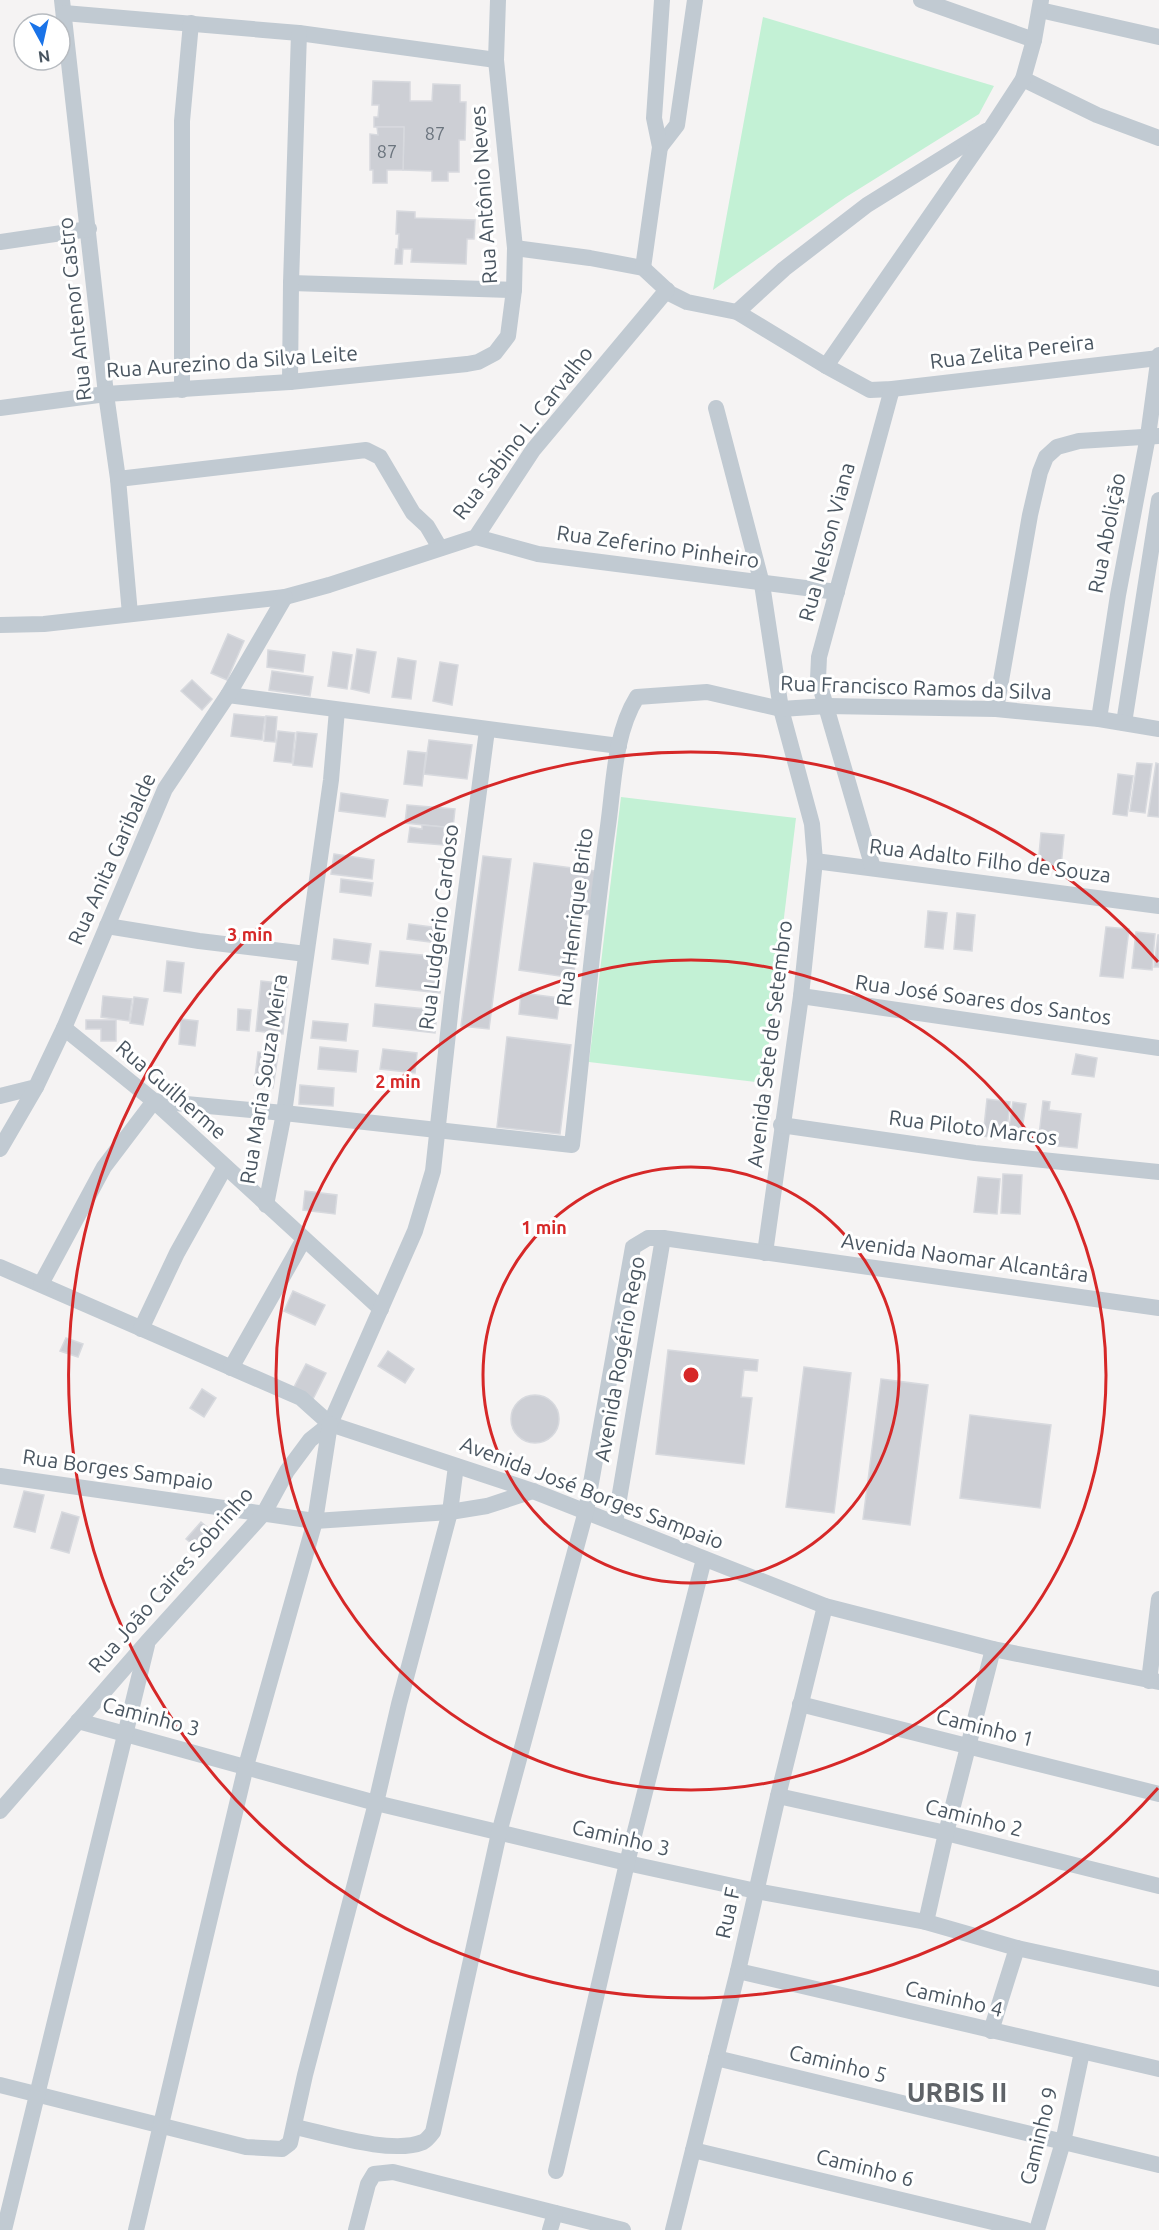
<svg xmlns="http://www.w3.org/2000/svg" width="1159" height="2230" viewBox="0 0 1159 2230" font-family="Ubuntu,sans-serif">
<rect width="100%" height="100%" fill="#f5f3f3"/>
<g fill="#c3f1d5">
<polygon points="763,17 994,86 979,114 846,197 713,290"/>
<polygon points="621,797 796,818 764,1083 589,1062"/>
</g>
<g fill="#cdcfd5" stroke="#d7d9de" stroke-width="1.5">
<polygon points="373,81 410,82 410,101 432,101 433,84 460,85 460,102 466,102 465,140 459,140 459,172 448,172 448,181 432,181 432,171 403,170 404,127 374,127 374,117 378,117 379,105 372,105"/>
<polygon points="377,127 404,127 403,170 387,170 387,183 373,183 373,170 370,170 370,134 378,135"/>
<polygon points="397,211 415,212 415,218 475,220 474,239 467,239 466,264 411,262 412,249 403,249 402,264 395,264 396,249 398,249 399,234 396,234"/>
<polygon points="228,634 244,641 227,680 211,673"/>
<polygon points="357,649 376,652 369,693 351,689"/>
<polygon points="268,650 305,655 303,672 267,667"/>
<polygon points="333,652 352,655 347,689 328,686"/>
<polygon points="398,658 416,661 411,699 392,697"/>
<polygon points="440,662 458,665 452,705 433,701"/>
<polygon points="272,671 313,677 310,696 269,690"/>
<polygon points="192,680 212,699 202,710 181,691"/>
<polygon points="234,714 265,717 262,740 231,736"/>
<polygon points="266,716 277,717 275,742 264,741"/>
<polygon points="278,731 295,733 292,763 274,761"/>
<polygon points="297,732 317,734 312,767 293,765"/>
<polygon points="429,740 472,745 467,779 424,774"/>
<polygon points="408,751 426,753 422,786 404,784"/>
<polygon points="1137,763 1152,764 1145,813 1130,811"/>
<polygon points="1156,763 1159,764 1159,817 1148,816"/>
<polygon points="1118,774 1133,776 1127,816 1113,814"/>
<polygon points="341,793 388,800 385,817 339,811"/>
<polygon points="407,805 455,809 453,828 405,823"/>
<polygon points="422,825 444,827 443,845 408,842 410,827 422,829"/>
<polygon points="1041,833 1064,835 1061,867 1038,865"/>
<polygon points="334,854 374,860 372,879 331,874"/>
<polygon points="483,856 511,859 489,1029 461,1026"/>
<polygon points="534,863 595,871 590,915 582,914 573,978 519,970"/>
<polygon points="341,879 373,883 371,896 340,892"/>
<polygon points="928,911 947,913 943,949 925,947"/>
<polygon points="957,913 975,915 972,951 954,949"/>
<polygon points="409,924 447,929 445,944 407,939"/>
<polygon points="1106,927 1129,929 1123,978 1100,976"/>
<polygon points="1136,932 1155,934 1152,970 1132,968"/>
<polygon points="1158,935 1159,935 1159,967 1154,967"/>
<polygon points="334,939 371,944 368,964 332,959"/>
<polygon points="380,951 443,957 440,993 376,986"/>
<polygon points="167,961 184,963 181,993 164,991"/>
<polygon points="261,981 288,984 283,1034 256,1031"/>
<polygon points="521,993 560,998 557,1019 519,1014"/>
<polygon points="103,996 132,999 129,1021 101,1017"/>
<polygon points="134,997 148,999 143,1025 130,1023"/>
<polygon points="375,1004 437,1010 435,1033 373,1026"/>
<polygon points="238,1009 251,1010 249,1031 237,1030"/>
<polygon points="181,1019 198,1021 195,1046 179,1044"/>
<polygon points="86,1020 116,1020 116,1041 101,1041 101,1029 86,1029"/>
<polygon points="313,1021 348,1024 346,1041 311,1038"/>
<polygon points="507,1037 571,1045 560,1134 497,1127"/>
<polygon points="320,1047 358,1051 356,1072 318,1069"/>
<polygon points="383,1049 417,1053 415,1073 380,1069"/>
<polygon points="258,1052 278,1055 273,1088 254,1085"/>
<polygon points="1076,1054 1097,1058 1094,1077 1072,1074"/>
<polygon points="300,1085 334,1088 333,1106 299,1104"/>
<polygon points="987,1099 1010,1102 1006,1139 983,1136"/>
<polygon points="1043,1101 1050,1102 1049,1110 1081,1114 1077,1148 1038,1144"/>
<polygon points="1013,1102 1026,1104 1021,1136 1008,1134"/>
<polygon points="1003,1174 1022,1175 1020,1214 1001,1213"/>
<polygon points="978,1177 1000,1179 997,1214 974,1212"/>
<polygon points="305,1191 337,1195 335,1214 303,1210"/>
<polygon points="293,1291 325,1305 315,1325 284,1311"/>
<polygon points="66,1338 83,1344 78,1357 60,1351"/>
<polygon points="668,1350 758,1360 757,1371 744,1370 741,1397 752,1398 744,1464 656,1454"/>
<polygon points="388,1351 414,1369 405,1383 378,1366"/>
<polygon points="306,1364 326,1373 313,1399 293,1389"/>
<polygon points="804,1367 851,1373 834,1513 786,1507"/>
<polygon points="881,1379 928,1385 910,1525 863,1519"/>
<polygon points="202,1389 216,1398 204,1417 190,1408"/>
<circle cx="535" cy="1419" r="24"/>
<polygon points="970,1415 1051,1425 1040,1508 960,1498"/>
<polygon points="24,1491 44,1495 35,1532 14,1527"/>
<polygon points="62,1512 79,1517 69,1553 51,1548"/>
<polygon points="201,1522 213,1532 198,1549 186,1539"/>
</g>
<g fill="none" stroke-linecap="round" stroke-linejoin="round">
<g stroke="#c1cad2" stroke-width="16">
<polyline points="62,0 106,394 118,479 130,614"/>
<polyline points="921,0 1034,40"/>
<polyline points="1040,10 1159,37"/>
<polyline points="64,13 299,33 496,60"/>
<polyline points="1023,79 1097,115 1159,138"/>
<polyline points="660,147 677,125 695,0"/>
<polyline points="0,242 89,229"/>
<polyline points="515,248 590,258 643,268 671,294 687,302 737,312 826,366 870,390 892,389 1159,358"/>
<polyline points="643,268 660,147 654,118 662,0"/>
<polyline points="291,283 514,290"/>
<polyline points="737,312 784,269 867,205 986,131"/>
<polyline points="826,366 991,128 1023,79 1034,40 1041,0"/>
<polyline points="290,382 291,283 299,33"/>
<polyline points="182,390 182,121 191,23"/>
<polyline points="0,408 106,394 290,382 467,364 478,362 495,353 508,336 514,290 515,248 496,60 498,0"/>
<polyline points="716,408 762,584 781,709 812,824 815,861 801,996 765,1253"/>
<polyline points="118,479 366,450 380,457 413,513 427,526 440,548"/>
<polyline points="476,537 538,554 837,592"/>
<polyline points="0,625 44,624 285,597 329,585 476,537 533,450 667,290"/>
<polyline points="228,695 619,746"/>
<polyline points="996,709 1030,515 1040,472 1046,457 1057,447 1079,441 1159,436"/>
<polyline points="1099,719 1118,595 1148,436 1159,355"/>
<polyline points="1124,723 1159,500"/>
<polyline points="815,861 1159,906"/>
<polyline points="873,868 818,679 819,657 892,389"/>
<polyline points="107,926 199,941 306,954"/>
<polyline points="801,996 1159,1048"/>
<polyline points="64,1028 154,1101 381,1309"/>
<polyline points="0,1096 36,1087 64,1028 165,789 228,695 285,597"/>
<polyline points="781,1125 975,1153 1159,1172"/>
<polyline points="0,1149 36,1087"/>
<polyline points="266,1205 284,1113 331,780 337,710"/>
<polyline points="0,1267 301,1398 330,1424 533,1491 825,1606 993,1649 1159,1682"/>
<path d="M41,1284L104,1167L154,1101L284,1113L572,1145C584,1038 593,932 608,826C614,784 614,734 637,697L707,692L781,709L827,706L996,709L1099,719L1159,729"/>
<polyline points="141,1329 177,1253 225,1167"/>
<polyline points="231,1368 304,1239"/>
<polyline points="0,1476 315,1521 450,1512 487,1506 533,1491"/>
<polyline points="615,1523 663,1238"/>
<polyline points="1149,1681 1159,1599"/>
<polyline points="800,1704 1159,1794"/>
<polyline points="78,1721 376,1803 627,1863 756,1891 926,1922 1017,1948 1159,1979"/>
<polyline points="778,1796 946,1833 1159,1886"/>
<polyline points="0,1811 148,1641 264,1513 287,1471 310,1440 330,1424 415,1231 433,1171 452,997 487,730"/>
<polyline points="926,1922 946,1833 993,1649"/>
<polyline points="738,1971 1159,2069"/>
<polyline points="991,2031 1017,1948"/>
<polyline points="716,2058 1159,2165"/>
<polyline points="0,2085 246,2147 282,2149 290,2143 305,2075 376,1803 399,1704 450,1512 456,1466"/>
<path d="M295,2127C328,2134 392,2155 423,2142C427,2140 430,2136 433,2132L499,1833L586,1511L633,1247L648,1238H663L1159,1308"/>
<polyline points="693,2150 1026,2230"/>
<polyline points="556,2171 627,1863 704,1559"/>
<polyline points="4,2230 147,1645"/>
<polyline points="136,2230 246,1766 315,1521 330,1424"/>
<polyline points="356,2230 368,2184 374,2174 393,2172 623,2230"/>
<polyline points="550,2230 555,2213"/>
<polyline points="673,2230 738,1971 778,1796 825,1606"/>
<polyline points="1037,2230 1063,2142 1082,2052"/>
</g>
</g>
<g fill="none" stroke="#d62828" stroke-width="3">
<circle cx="691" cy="1375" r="208"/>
<circle cx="691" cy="1375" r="415"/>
<path d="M1158 1788A623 623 0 1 1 1158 962"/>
</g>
<g text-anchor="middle" stroke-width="6" stroke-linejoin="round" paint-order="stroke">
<g font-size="18" fill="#6b747e">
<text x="435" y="140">87</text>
<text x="387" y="158">87</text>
</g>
<g font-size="21" fill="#4a5661" stroke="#fff">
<text transform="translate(484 195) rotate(-94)" y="7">Rua Antônio Neves</text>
<text transform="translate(75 309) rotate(-96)" y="7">Rua Antenor Castro</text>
<text transform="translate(1012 352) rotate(-7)" y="7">Rua Zelita Pereira</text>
<text transform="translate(232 362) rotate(-4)" y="7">Rua Aurezino da Silva Leite</text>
<text transform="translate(523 433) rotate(-52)" y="7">Rua Sabino L. Carvalho</text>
<text transform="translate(1107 533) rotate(-79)" y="7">Rua Abolição</text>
<text transform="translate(827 542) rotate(-75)" y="7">Rua Nelson Viana</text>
<text transform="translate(658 547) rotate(8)" y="7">Rua Zeferino Pinheiro</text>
<text transform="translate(916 688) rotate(2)" y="7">Rua Francisco Ramos da Silva</text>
<text transform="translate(112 859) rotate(-66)" y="7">Rua Anita Garibalde</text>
<text transform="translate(990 861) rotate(7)" y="7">Rua Adalto Filho de Souza</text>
<text transform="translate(575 917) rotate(-83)" y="7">Rua Henrique Brito</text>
<text transform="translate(439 927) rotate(-83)" y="7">Rua Ludgério Cardoso</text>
<text transform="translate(983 1000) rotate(8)" y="7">Rua José Soares dos Santos</text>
<text transform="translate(770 1044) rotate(-83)" y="7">Avenida Sete de Setembro</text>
<text transform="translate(264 1079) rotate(-81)" y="7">Rua Maria Souza Meira</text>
<text transform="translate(171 1090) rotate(41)" y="7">Rua Guilherme</text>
<text transform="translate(973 1128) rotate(7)" y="7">Rua Piloto Marcos</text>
<text transform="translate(965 1258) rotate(8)" y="7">Avenida Naomar Alcantâra</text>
<text transform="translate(620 1359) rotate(-80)" y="7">Avenida Rogério Rego</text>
<text transform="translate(118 1470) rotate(8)" y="7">Rua Borges Sampaio</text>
<text transform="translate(592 1493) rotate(21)" y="7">Avenida José Borges Sampaio</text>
<text transform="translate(171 1580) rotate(-49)" y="7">Rua João Caires Sobrinho</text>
<text transform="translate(151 1717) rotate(15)" y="7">Caminho 3</text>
<text transform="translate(985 1728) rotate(14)" y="7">Caminho 1</text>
<text transform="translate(974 1818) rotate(14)" y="7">Caminho 2</text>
<text transform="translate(621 1838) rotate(13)" y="7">Caminho 3</text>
<text transform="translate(728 1913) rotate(-78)" y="7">Rua F</text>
<text transform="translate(954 1999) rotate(13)" y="7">Caminho 4</text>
<text transform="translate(838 2064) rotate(14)" y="7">Caminho 5</text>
<text transform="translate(1039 2136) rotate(-76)" y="7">Caminho 9</text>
<text transform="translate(865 2168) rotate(14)" y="7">Caminho 6</text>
</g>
<g font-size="27" font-weight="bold" fill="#5f6368" stroke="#fff">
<text x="957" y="2102">URBIS II</text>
</g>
</g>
<circle cx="691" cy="1375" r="9" fill="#d62828" stroke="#fff" stroke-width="3"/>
<g font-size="18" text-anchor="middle" font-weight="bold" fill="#d62828" stroke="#fff" stroke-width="6" stroke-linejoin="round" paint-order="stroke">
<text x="250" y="941">3 min</text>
<text x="398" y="1088">2 min</text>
<text x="544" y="1234">1 min</text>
</g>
<g transform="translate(42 42) rotate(172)"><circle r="28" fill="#ffffff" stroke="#b7bbc0" stroke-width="1.5"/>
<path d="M0-4.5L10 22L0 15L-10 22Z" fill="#1a73e8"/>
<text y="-9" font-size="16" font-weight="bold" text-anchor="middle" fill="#4a5661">N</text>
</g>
</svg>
